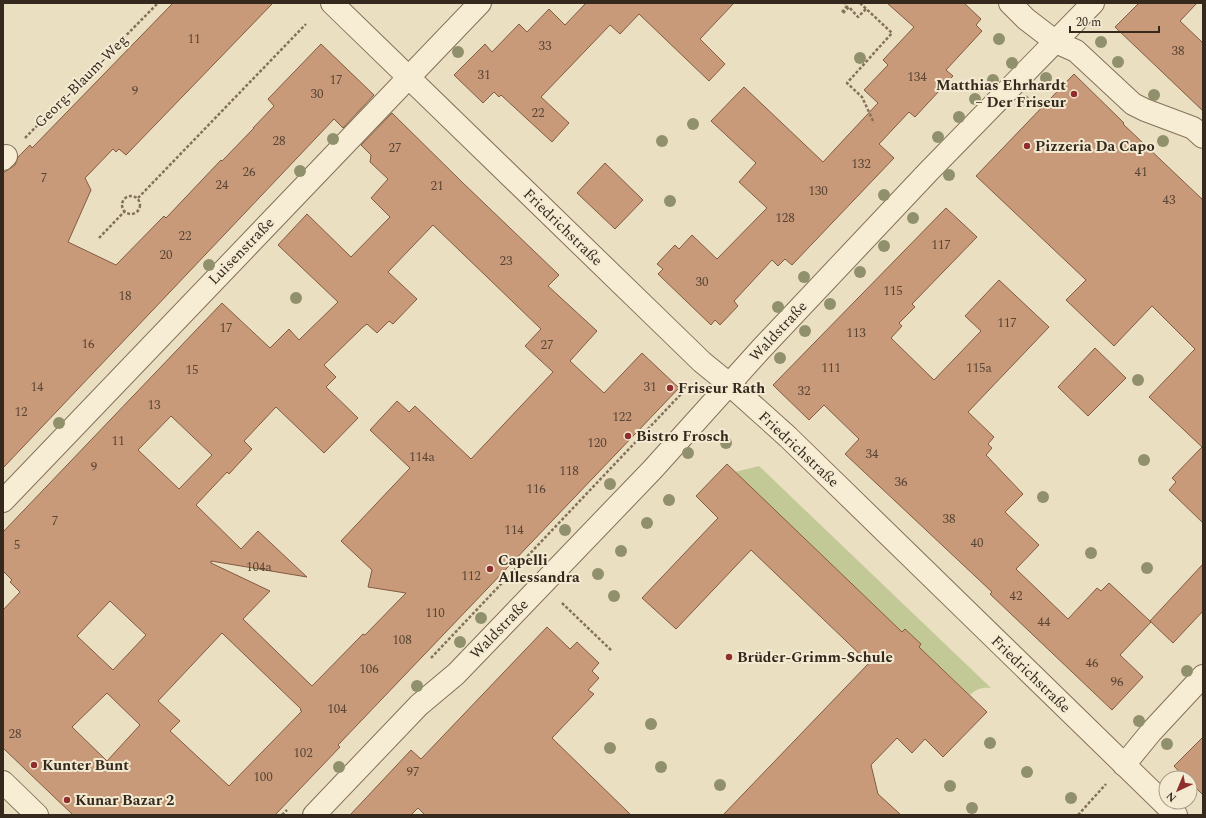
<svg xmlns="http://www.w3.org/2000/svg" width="1206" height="818" viewBox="0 0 1206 818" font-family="Spectral,serif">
<rect width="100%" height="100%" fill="#ebdfc2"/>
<path fill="#c3c996" d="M759,466L991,688C982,687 976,689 970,695L919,647L921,644L905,629L902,632L735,472Z"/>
<g fill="#c89a79" stroke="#825b41" fill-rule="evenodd">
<polygon points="173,3 273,3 126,155 119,149 116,152 113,149 85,178 91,190 68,242 116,265 164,216 166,218 221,160 222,161 254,128 253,128 274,106 268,99 321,44 374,95 343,128 334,119 3,468 3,173 15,165 18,157 30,145 32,148"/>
<polygon points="586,3 734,3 700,39 725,64 709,81 639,14 620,34 610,25 541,97 569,123 552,142 501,95 499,97 494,92 483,103 454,75 485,44 492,52 519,24 527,32 549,9 565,25"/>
<polygon points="887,3 964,3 981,19 976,25 982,31 946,70 953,76 915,117 909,112 879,144 894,158 792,265 785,259 778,266 772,260 734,301 738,306 720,325 715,320 711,325 658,274 663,269 657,264 675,245 679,249 692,235 717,259 767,208 739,182 756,163 711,121 744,87 823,162 878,103 864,90 888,65 883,60 914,27"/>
<polygon points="1139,3 1197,3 1180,21 1203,43 1203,111 1115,27"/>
<polygon points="1074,74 1124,123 1123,124 1203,200 1203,523 1169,490 1176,482 1172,478 1202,447 1149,397 1195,349 1152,306 1114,346 1066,300 1086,280 976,176"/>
<path d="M392,113L462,182L559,275L548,286L597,331L570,361L604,393L642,353L679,388L338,745L340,747L275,815H73L3,748V610L20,592L10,582L12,580L3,571V532L222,303L270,348L289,329L299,340L338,302L278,245L307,214L351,257L390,217L371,198L388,179L370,162L371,155L361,145ZM433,225L541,329L525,346L553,372L471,459L415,406L409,412L397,401L370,430L410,468L341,541L372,570L368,587L406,593L365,635L363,634L312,686L243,619L270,591L211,563V561L307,577L258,531L241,549L196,505L227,472L229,474L252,449L244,441L276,407L324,453L358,418L326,387L336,377L324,365L363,327L367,324L377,333L389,321L393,324L417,299L388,272ZM171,416L212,455L179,489L138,450ZM110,601L146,635L113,670L77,636ZM222,633L301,709L300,710L302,711L229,786L170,731L180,721L158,701ZM107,693L140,725L107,761L72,727Z"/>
<polygon points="605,163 643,200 615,229 577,193"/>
<polygon points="946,208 977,237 912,304 915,307 899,323 902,326 891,338 934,380 981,331 965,316 999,280 1049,327 968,412 994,437 988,444 992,448 986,455 1023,494 1005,512 1039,545 1016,569 1068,619 1097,588 1101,591 1109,583 1151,622 1120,655 1143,677 1112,710 990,594 992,592 845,454 859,439 824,405 809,420 773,385"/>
<polygon points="1095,348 1126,378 1088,416 1058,387"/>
<polygon points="727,464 902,632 905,629 921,644 919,647 987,712 943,757 925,739 912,753 897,738 871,765 878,794 901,815 723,815 869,663 751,550 676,629 642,598 718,518 696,496"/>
<polygon points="1203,564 1203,611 1173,643 1150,621"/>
<polygon points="547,627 570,649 577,642 599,663 592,671 599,678 588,690 594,694 552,738 631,815 425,815 418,808 411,815 350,815 411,750 421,759"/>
<polygon points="1203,737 1203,795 1190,782 1190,778 1185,778 1174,766"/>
</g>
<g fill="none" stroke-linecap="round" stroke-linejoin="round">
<g stroke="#84715a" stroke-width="24">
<g id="street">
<polyline points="332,3 702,362 729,384 788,437 1176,815"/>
<polyline points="1010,3 1026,19 1056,42 1076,51 1133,104 1145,110 1193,128 1203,137"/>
<polyline points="3,159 6,156"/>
<polyline points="3,501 480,3"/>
<polyline points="1124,765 1151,732 1203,676"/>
<polyline points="3,782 37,815"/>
<polyline points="314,815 419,705 456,674 653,469 761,349 928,172 1093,3"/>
</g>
</g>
<g stroke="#84715a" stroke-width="2.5" stroke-dasharray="3 2" stroke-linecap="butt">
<polyline points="860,3 892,33 847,83 862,97 874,123"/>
<polyline points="842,12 847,6 845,3"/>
<polyline points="843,13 849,7 858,17 866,9"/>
<polyline points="25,138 158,3"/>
<circle cx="131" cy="205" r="9"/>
<polyline points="138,198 306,24"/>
<polyline points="99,238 125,211"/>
<polyline points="562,603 612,651"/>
<polyline points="431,658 682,393 686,388 685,382"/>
<polyline points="282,815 287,810"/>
<polyline points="1078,815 1106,784"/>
</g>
<use href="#street" stroke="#f7edd4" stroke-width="22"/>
</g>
<g fill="#90906c">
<circle cx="999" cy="39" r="6"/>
<circle cx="1101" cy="42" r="6"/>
<circle cx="458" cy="52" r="6"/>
<circle cx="860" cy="58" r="6"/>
<circle cx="1118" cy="62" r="6"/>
<circle cx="1012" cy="63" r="6"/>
<circle cx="1046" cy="78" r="6"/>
<circle cx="993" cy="80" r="6"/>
<circle cx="1154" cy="95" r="6"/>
<circle cx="975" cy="99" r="6"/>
<circle cx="1024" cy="101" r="6"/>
<circle cx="959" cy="117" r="6"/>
<circle cx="693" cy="124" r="6"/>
<circle cx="938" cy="137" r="6"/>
<circle cx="333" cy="139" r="6"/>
<circle cx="662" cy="141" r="6"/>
<circle cx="1163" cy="141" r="6"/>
<circle cx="300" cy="171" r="6"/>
<circle cx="949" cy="175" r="6"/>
<circle cx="884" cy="195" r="6"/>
<circle cx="670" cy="201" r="6"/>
<circle cx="913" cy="218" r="6"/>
<circle cx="884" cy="246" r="6"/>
<circle cx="209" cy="265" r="6"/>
<circle cx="860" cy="272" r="6"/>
<circle cx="804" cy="277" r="6"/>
<circle cx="296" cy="298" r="6"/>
<circle cx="830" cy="304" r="6"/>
<circle cx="778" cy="307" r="6"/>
<circle cx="805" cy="331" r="6"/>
<circle cx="780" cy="358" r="6"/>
<circle cx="1138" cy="380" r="6"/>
<circle cx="59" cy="423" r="6"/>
<circle cx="726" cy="443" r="6"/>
<circle cx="688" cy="453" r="6"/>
<circle cx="1144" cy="460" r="6"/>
<circle cx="610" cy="484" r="6"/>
<circle cx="1043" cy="497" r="6"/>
<circle cx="669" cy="500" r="6"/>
<circle cx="647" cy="523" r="6"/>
<circle cx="565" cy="530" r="6"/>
<circle cx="621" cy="551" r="6"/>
<circle cx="1091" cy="553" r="6"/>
<circle cx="1147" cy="568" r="6"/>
<circle cx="598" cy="574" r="6"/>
<circle cx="614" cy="596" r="6"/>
<circle cx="481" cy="618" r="6"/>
<circle cx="460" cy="642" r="6"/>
<circle cx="798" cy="658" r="6"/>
<circle cx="1187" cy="671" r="6"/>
<circle cx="417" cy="686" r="6"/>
<circle cx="1139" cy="721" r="6"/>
<circle cx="651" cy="724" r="6"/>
<circle cx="990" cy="743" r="6"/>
<circle cx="1167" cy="744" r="6"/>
<circle cx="610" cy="748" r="6"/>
<circle cx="339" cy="767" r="6"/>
<circle cx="661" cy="767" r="6"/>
<circle cx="1027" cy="772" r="6"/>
<circle cx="720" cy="785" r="6"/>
<circle cx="950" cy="786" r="6"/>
<circle cx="1071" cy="798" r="6"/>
<circle cx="972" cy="808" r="6"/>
</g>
<g fill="#902d2d" stroke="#f3ead1" stroke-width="1.5">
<circle cx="1074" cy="94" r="4"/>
<circle cx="1027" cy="146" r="4"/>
<circle cx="670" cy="388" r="4"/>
<circle cx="628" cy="436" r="4"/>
<circle cx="490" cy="569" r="4"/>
<circle cx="729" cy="657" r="4"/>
<circle cx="34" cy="765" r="4"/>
<circle cx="67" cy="800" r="4"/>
</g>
<g text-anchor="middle" stroke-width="4" stroke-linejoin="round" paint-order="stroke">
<g font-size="13" fill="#5a4535">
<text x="194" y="43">11</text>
<text x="545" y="50">33</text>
<text x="1178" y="55">38</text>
<text x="484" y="79">31</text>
<text x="917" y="81">134</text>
<text x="336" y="84">17</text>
<text x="135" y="95">9</text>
<text x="317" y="98">30</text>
<text x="538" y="117">22</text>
<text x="279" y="145">28</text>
<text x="395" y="152">27</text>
<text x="861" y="168">132</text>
<text x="249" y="176">26</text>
<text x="1141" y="176">41</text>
<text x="44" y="182">7</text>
<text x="222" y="189">24</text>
<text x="437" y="190">21</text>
<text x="818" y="195">130</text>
<text x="1169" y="204">43</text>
<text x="785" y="222">128</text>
<text x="185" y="240">22</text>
<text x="941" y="249">117</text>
<text x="166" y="259">20</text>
<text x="506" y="265">23</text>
<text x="702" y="286">30</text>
<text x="893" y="295">115</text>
<text x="125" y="300">18</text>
<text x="1007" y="327">117</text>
<text x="226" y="332">17</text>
<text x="856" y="337">113</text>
<text x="88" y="348">16</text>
<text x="547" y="349">27</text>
<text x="831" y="372">111</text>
<text x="979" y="372">115a</text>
<text x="192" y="374">15</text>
<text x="37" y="391">14</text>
<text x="650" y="391">31</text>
<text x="804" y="395">32</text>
<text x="154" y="409">13</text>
<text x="21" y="416">12</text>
<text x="622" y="421">122</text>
<text x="118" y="445">11</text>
<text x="597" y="447">120</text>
<text x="872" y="458">34</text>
<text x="422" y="461">114a</text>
<text x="94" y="471">9</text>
<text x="569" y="475">118</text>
<text x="901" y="486">36</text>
<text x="536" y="493">116</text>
<text x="949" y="523">38</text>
<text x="55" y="525">7</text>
<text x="514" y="534">114</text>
<text x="977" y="547">40</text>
<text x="17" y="549">5</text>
<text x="259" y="571">104a</text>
<text x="471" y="580">112</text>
<text x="1016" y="600">42</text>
<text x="435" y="617">110</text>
<text x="1044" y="626">44</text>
<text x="402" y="644">108</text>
<text x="1092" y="667">46</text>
<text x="369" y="673">106</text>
<text x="1117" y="686">96</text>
<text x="337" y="713">104</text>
<text x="15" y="738">28</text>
<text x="303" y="757">102</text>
<text x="413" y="776">97</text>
<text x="263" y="781">100</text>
</g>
<g font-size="15" fill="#35291e" stroke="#f3ead1">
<text transform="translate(81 81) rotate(-45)" y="5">Georg-Blaum-Weg</text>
<text transform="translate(563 227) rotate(44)" y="5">Friedrichstraße</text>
<text transform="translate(241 251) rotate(-46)" y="5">Luisenstraße</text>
<text transform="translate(778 331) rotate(-47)" y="5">Waldstraße</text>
<text transform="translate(799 449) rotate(43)" y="5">Friedrichstraße</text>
<text transform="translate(499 629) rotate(-46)" y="5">Waldstraße</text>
<text transform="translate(1031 674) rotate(44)" y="5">Friedrichstraße</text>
</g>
<g font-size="15" font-weight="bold" fill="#35291e" stroke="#f3ead1" text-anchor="start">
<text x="1066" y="90" text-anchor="end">Matthias Ehrhardt<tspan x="1066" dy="17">– Der Friseur</tspan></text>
<text x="1035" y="151">Pizzeria Da Capo</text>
<text x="678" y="393">Friseur Rath</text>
<text x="636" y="441">Bistro Frosch</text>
<text x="498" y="565">Capelli<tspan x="498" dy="17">Allessandra</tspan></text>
<text x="737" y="662">Brüder-Grimm-Schule</text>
<text x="42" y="770">Kunter Bunt</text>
<text x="75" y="805">Kunar Bazar 2</text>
</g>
</g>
<rect width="1206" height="818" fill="none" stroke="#35291e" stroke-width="8"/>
<g transform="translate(1178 790) rotate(224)"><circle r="19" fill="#f3ead1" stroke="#a79d89"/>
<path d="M0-3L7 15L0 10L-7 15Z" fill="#902d2d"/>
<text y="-6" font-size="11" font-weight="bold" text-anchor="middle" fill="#35291e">N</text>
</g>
<path d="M1070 26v6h89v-6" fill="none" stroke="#35291e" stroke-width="2"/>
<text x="1076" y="26" font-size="12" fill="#35291e" stroke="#f3ead1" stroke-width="3" paint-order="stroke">20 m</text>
</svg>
